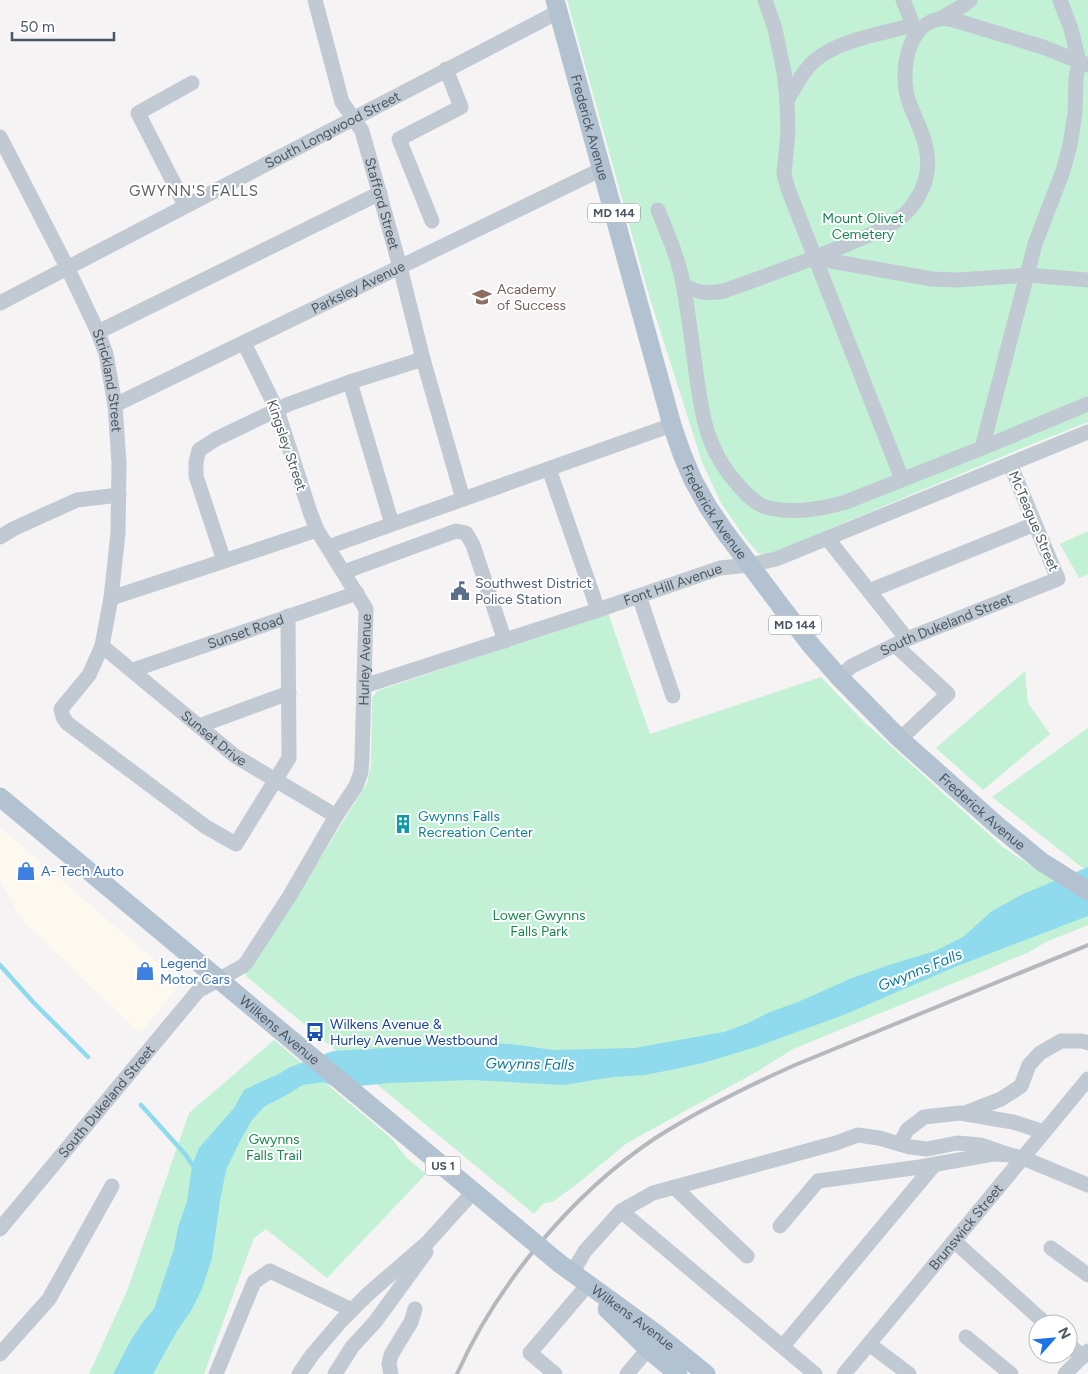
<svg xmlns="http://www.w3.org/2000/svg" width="1088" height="1374" viewBox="0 0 1088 1374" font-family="Figtree,sans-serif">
<rect width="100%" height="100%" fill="#f5f3f3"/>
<polygon fill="#fdf9ef" points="0,827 181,983 140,1034 20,918 0,879"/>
<g fill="#c3f1d5">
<polygon points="567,0 1088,0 1088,422 1025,447 767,555 758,553 743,535 721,503 702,462 647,289"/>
<polygon points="1088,531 1088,574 1079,578 1060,544"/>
<polygon points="608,613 650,734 821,677 862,720 1004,848 1088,903 1088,925 1046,942 1029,952 981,972 793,1049 758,1071 627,1143 576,1185 552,1202 544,1203 534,1214 246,976 247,969 290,907 367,783 371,764 372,698 377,691"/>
<polygon points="1025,671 1028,703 1050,734 983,790 936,748"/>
<polygon points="1088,728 1088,868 1084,869 992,797"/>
<polygon points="274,1040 391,1138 406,1157 426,1174 327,1278 266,1229 254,1238 204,1374 89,1374 127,1291 189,1113"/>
</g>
<polygon fill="#90daee" points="1088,867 1088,916 955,967 846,1014 756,1047 703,1063 675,1069 645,1075 613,1077 564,1085 472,1080 390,1083 338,1088 323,1082 303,1085 283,1097 265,1106 252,1120 240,1141 226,1170 220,1201 212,1258 202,1289 191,1311 177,1331 153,1374 113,1374 131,1340 143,1322 154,1309 174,1249 178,1227 187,1202 192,1165 199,1148 234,1108 244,1090 256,1084 279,1074 288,1068 333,1051 487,1042 519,1045 553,1050 634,1048 724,1032 746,1024 770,1012 798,1002 852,978 886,966 935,951 963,937 992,911 1023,894"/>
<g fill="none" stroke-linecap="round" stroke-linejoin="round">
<g stroke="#90daee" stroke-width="4.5">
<polyline points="0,965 33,1002 88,1057"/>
<polyline points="141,1105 185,1154 195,1169"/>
</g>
<g stroke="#c1cad2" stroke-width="15">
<path id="s1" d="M315,0L342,102L362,131L400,267L423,359L463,499"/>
<polyline points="765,0 775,29 784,72 787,100 788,132 784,174 788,189 902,479"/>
<polyline points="903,0 913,25"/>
<polyline points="940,19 964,5 970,0"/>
<path d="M787,100C794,89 803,71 813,62C837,40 881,34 913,25L919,30"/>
<path id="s2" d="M0,137L67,267L98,332L106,354L115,405L119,463L118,533L111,598L102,646L89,675L61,709L63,717L67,723L206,827L236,844L289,758L288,616"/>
<polyline points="185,205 138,113 192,83"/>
<path d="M658,210C668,235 680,262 684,289C689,317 692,344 696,372C702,417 707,452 740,487C746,494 754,502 763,506C787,515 822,509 846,502L982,448L1088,404"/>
<polyline points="432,221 399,139 461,107 446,69"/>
<polyline points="814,258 932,279 958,280 1027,275 1088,280"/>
<path d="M684,286C700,293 707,294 724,291C766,276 808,261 848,244C867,236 889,228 905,214C912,207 918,198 922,189C928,176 929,162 926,148C923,131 913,115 908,99C900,72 907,25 939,19C943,18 949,19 954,20L1043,47L1088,65"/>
<path id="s3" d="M0,303L558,12"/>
<polyline points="98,332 380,193"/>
<polyline points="350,382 392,524"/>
<path id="s4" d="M115,405L602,169"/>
<polyline points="982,448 1035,244 1063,171 1070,145 1075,113 1076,78 1079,61 1071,29 1060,0"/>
<polyline points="549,469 598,610"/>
<polyline points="0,537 13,529 77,500 119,495"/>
<polyline points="827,538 907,639"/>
<polyline points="328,547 672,425"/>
<polyline points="224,561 196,476 196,462 199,450 216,439 289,404 350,382 423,359"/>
<polyline points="344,572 456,531 466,533 473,545 505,641"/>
<polyline points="869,591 1035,524"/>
<polyline points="639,596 673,696"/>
<polyline points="111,598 224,561 317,530"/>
<polyline points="895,645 948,694 900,739"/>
<path id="s5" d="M102,646L235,756L336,816"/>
<path id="s6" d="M133,670L357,593"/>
<path id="s7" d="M839,677L852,666L907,639L1058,579L1010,464"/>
<path id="s8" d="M364,686L598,610L720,568L749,565L776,559L1088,432"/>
<polyline points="199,726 289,693"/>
<polyline points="965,1113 1001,1099 1021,1086 1029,1065 1040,1053 1061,1041 1082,1041 1088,1043"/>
<polyline points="900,1144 907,1130 924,1117 960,1113 1013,1122 1044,1132"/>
<polyline points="674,1187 747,1256"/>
<polyline points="621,1211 653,1193 836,1143 858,1135 879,1138 910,1147 927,1149 957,1143 981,1145 1010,1155"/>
<polyline points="780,1226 818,1181 920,1167 993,1154 1010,1155 1023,1158 1088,1185"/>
<path id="s9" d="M0,1229L198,991L243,966L246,963L289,897L336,816L356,786L361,772L362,759L366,609L317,530L310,512L277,410L244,343"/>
<polyline points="954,1241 1046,1324"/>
<polyline points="1051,1248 1088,1275"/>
<polyline points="572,1273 585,1251 621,1211 815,1374"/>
<polyline points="966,1337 1011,1374"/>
<polyline points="869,1344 909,1374"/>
<polyline points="1068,1344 1083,1357"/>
<polyline points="783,1346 935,1164"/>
<polyline points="0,1354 49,1299 112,1186"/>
<polyline points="216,1374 254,1282 270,1271 352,1310"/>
<polyline points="299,1374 312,1355 341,1321 368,1294 427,1243 473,1192"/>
<polyline points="335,1374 352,1347 375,1322 426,1252"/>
<polyline points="391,1374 389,1364 391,1355 411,1322 415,1309"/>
<polyline points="555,1374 530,1353 585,1288"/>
<polyline points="627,1374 648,1349"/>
<path id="s10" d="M844,1374L1088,1079"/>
<polyline points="1065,1374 1088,1351"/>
</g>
<g stroke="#b3c2d1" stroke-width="19">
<path id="s11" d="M555,0L672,425L682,454L693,480L708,507L725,532L783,609L810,644L839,677L900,739L999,827L1042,862L1088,891"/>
<path id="s12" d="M0,797L517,1228"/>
<path id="s13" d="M559,1263L658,1335L706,1374"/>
<polyline points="607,1309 648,1349 678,1374"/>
</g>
<path stroke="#b5b8bd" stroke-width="4" d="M457,1374C497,1284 572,1194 654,1139C699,1110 746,1087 795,1065L1088,945"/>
<polyline stroke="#b3c2d1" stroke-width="19" points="517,1228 559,1263"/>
</g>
<defs>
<g id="school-bare" transform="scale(1.5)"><path d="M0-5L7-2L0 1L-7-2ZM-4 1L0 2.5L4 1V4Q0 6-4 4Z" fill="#8d6e63" stroke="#fff" stroke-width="2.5" paint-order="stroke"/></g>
<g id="civic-bare" transform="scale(1.5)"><path d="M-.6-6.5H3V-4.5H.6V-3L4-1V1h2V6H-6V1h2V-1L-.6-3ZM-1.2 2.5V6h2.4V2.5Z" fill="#5c6f8a" stroke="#fff" stroke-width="2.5" paint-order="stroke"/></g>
<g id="building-bare" transform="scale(1.5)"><path d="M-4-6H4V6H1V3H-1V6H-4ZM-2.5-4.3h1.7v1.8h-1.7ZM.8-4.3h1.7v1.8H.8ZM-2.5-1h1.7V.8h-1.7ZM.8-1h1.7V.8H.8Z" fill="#0f9aa8" stroke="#fff" stroke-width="2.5" paint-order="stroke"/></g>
<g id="shop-bare" transform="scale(1.5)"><path d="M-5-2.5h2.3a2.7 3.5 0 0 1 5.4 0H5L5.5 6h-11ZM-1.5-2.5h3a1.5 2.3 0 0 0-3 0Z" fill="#3f7fe0" stroke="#fff" stroke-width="2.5" paint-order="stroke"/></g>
<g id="bus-bare" transform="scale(1.5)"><path d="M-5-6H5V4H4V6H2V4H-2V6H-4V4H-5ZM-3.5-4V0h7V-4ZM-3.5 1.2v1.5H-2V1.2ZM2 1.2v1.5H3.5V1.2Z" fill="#1a4fb4" stroke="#fff" stroke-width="2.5" paint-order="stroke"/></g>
</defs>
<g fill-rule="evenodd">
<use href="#school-bare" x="482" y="297"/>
<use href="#civic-bare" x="460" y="591"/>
<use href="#building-bare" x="403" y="824"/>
<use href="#shop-bare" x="26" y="871"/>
<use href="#shop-bare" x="145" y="971"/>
<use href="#bus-bare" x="315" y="1032"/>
</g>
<g text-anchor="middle" stroke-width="4" stroke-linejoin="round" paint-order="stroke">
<g fill="#fff" stroke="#808990" stroke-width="1">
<rect x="588" y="203.5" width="52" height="19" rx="4"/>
<rect x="769" y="615.5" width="52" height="19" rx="4"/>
<rect x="425.5" y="1156.5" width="35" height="19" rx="4"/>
</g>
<g font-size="12" font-weight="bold" fill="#4a5661">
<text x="614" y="217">MD 144</text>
<text x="795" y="629">MD 144</text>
<text x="443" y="1170">US 1</text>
</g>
<g font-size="14" fill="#4a5661" stroke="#fff">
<text dy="5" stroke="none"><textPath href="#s11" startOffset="132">Frederick Avenue</textPath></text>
<text dy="5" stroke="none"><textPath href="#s3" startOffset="375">South Longwood Street</textPath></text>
<text dy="5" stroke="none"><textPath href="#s1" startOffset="216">Stafford Street</textPath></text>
<text dy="5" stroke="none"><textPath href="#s4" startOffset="270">Parksley Avenue</textPath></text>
<text dy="5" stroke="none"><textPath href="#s2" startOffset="268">Strickland Street</textPath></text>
<text transform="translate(287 445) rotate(71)" y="5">Kingsley Street</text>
<text dy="5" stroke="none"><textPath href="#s11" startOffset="538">Frederick Avenue</textPath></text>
<text transform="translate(1034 521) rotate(67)" y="5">McTeague Street</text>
<text dy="5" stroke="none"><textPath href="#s8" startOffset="325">Font Hill Avenue</textPath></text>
<text dy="5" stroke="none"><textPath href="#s7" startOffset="120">South Dukeland Street</textPath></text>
<text dy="5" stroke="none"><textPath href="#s6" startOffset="119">Sunset Road</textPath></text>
<text dy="5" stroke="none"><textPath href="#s9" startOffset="701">Hurley Avenue</textPath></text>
<text dy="5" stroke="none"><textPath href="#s5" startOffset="145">Sunset Drive</textPath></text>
<text dy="5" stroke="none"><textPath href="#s11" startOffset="942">Frederick Avenue</textPath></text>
<text dy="5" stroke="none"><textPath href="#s12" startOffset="364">Wilkens Avenue</textPath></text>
<text dy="5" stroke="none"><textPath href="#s9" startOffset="166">South Dukeland Street</textPath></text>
<text dy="5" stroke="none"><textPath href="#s10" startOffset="191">Brunswick Street</textPath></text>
<text dy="5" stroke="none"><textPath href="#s13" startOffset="92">Wilkens Avenue</textPath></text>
</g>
<g font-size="14" fill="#17864f" stroke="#fff">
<text x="863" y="223">Mount Olivet<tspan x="863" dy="16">Cemetery</tspan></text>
<text x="539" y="920">Lower Gwynns<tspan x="539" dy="16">Falls Park</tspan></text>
<text x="274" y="1144">Gwynns<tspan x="274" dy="16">Falls Trail</tspan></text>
</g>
<g font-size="14" fill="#785e54" stroke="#fff" text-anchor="start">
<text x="497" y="294">Academy<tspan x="497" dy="16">of Success</tspan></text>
</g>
<g font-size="14" fill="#4e5e75" stroke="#fff" text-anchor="start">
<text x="475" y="588">Southwest District<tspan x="475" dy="16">Police Station</tspan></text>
</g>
<g font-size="14" fill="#0d838f" stroke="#fff" text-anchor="start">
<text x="418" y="821">Gwynns Falls<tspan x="418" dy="16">Recreation Center</tspan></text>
</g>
<g font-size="14" fill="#366cbe" stroke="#fff" text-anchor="start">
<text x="41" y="876">A- Tech Auto</text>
<text x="160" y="968">Legend<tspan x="160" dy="16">Motor Cars</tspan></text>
</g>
<g font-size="14" fill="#164399" stroke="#fff" text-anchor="start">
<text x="330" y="1029">Wilkens Avenue &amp;<tspan x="330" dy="16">Hurley Avenue Westbound</tspan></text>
</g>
<g font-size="15" letter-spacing="1" fill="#5f6368" stroke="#fff">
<text x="194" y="196">GWYNN'S FALLS</text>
</g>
<g font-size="15" font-style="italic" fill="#0c7c9b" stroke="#fff">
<text transform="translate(920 970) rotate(-22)" y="5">Gwynns Falls</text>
<text transform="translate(530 1064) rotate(1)" y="5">Gwynns Falls</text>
</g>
</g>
<g transform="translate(1053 1339) rotate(63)"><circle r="24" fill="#ffffff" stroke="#b7bbc0"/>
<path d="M0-4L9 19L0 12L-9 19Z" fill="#1a73e8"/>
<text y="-8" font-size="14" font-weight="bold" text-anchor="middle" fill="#4a5661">N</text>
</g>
<path d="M12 32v8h102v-8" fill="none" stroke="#4a5661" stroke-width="2.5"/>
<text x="20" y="32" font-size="15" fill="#4a5661" stroke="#ffffff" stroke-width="4" paint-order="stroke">50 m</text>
</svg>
